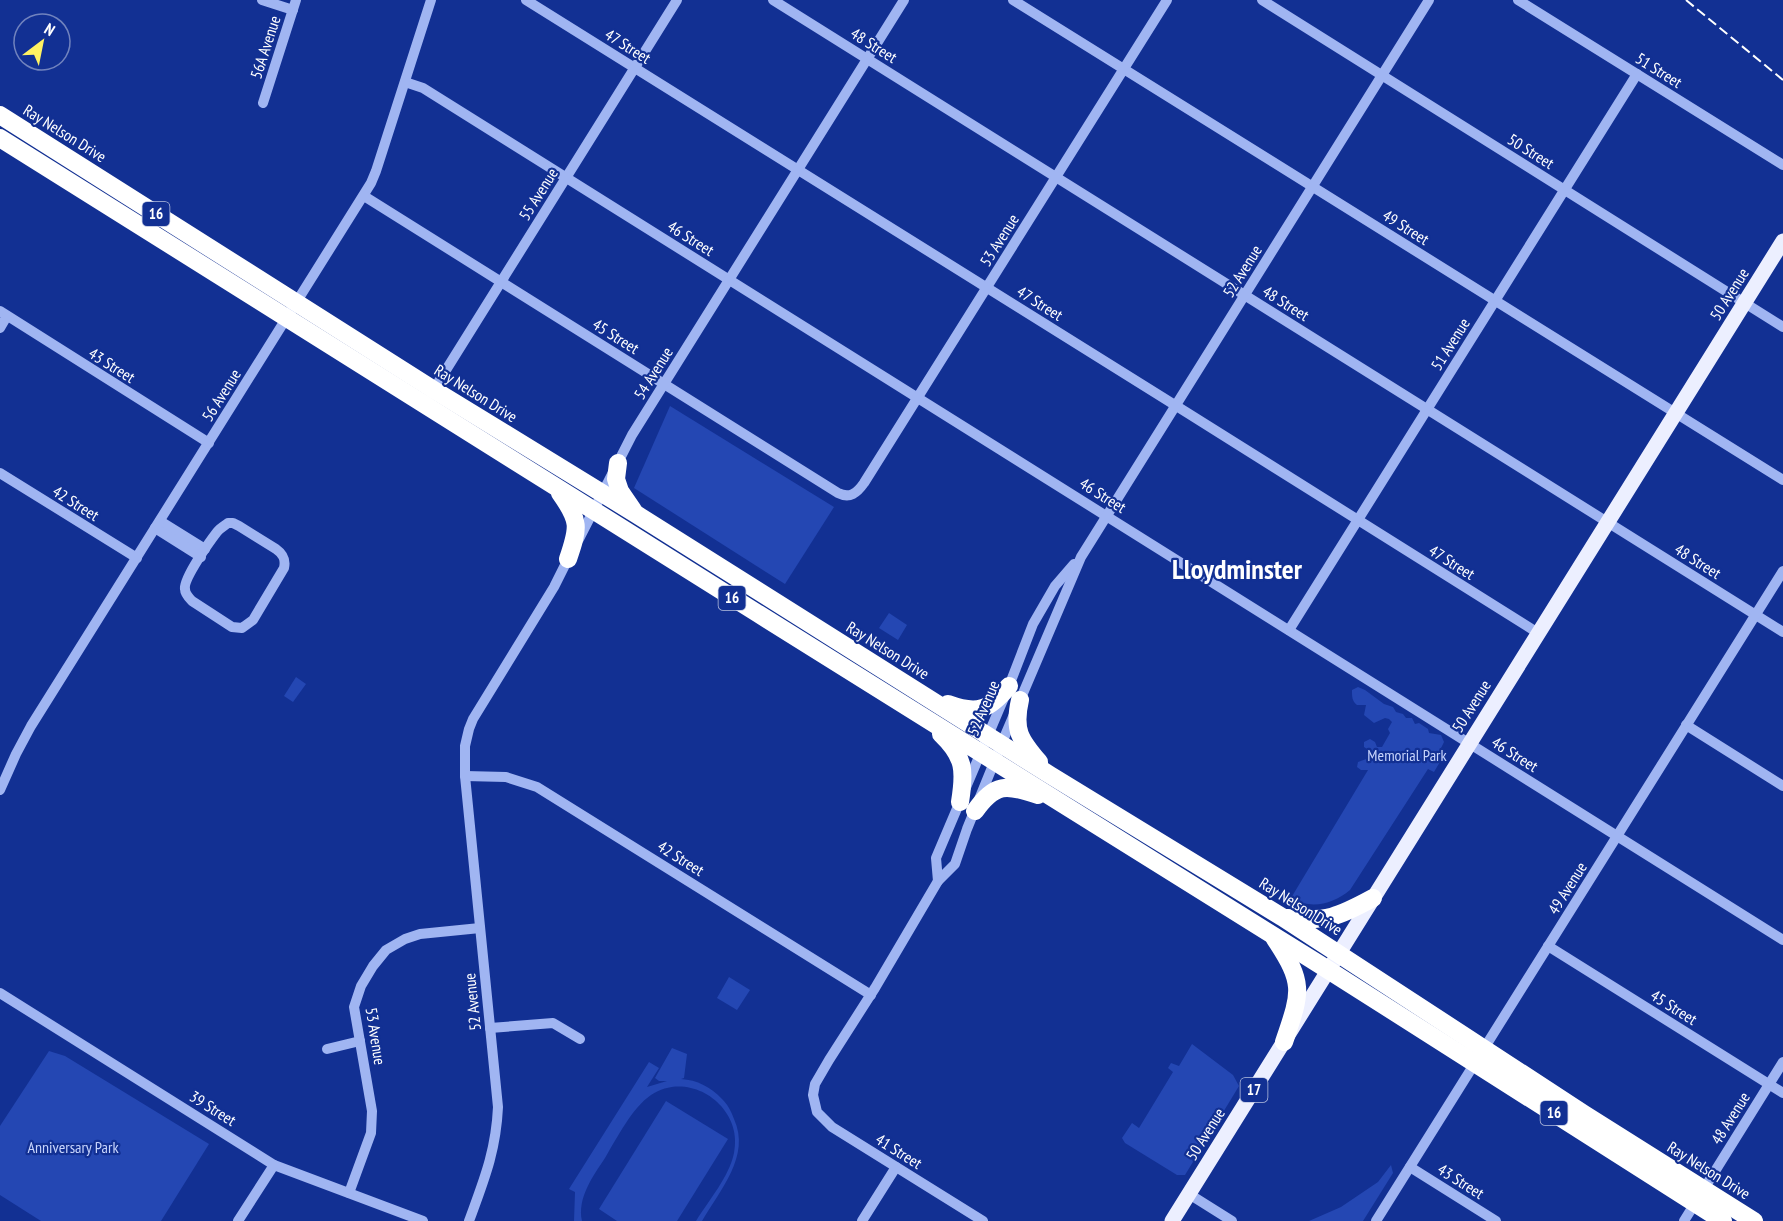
<svg xmlns="http://www.w3.org/2000/svg" width="1783" height="1221" viewBox="0 0 1783 1221" font-family="'PT Sans Narrow',sans-serif">
<rect width="100%" height="100%" fill="#123093"/>
<g fill="#2447b3">
<polygon points="670,406 834,507 785,584 634,488"/>
<polygon points="889,613 907,625 898,640 879,628"/>
<polygon points="296,677 306,684 293,702 284,696"/>
<path d="M1358,687L1365,690L1384,704L1393,707L1396,712L1403,714L1406,718H1412L1415,724L1419,723L1428,729L1429,733L1441,735L1444,742L1441,748L1444,755L1434,772L1428,769L1350,890C1333,904 1311,910 1291,898L1368,770H1361L1357,767L1358,762L1369,758L1370,751L1364,747V742L1370,739L1375,742L1377,747H1382L1390,733L1388,729L1392,722L1389,719L1385,718L1374,723L1364,715L1366,705H1357C1352,701 1352,697 1352,690Z"/>
<polygon points="729,977 750,990 737,1010 717,998"/>
<polygon points="1192,1044 1233,1075 1239,1086 1185,1175 1177,1175 1125,1143 1122,1138 1132,1123 1139,1128 1173,1072 1168,1068 1171,1063 1179,1066"/>
<path d="M672,1048L687,1054L684,1078L681,1079C697,1080 711,1087 722,1099C728,1105 731,1111 734,1119C751,1156 720,1190 702,1221H696C709,1200 729,1177 734,1153C744,1107 690,1069 651,1095C632,1108 617,1138 605,1158C593,1176 577,1198 582,1221H574L575,1192L569,1189L649,1062L659,1068L647,1087L667,1081H659L655,1078Z"/>
<polygon points="49,1051 65,1056 209,1144 161,1221 41,1221 0,1195 0,1126"/>
<polygon points="666,1101 728,1139 677,1221 617,1221 599,1209"/>
<polygon points="1391,1165 1393,1173 1363,1221 1309,1221 1341,1207 1378,1182"/>
</g>
<g fill="none" stroke-linecap="round" stroke-linejoin="round">
<g stroke="#a0b5f2" stroke-width="10">
<polyline points="262,0 293,10"/>
<polyline points="526,0 1186,412 1538,633"/>
<polyline points="773,0 1783,632"/>
<polyline points="1013,0 1783,480"/>
<polyline points="1262,0 1783,327"/>
<polyline points="1518,0 1783,165"/>
<polyline points="405,82 423,88 1783,940"/>
<polyline points="263,103 296,0"/>
<path d="M364,196L838,493C850,499 857,493 864,483L1167,0"/>
<polyline points="0,311 209,443"/>
<polyline points="0,328 7,316"/>
<polyline points="431,394 677,0"/>
<polyline points="0,473 137,558"/>
<polyline points="160,521 205,549"/>
<path d="M228,523H233L239,526L276,549C283,554 286,559 284,568L253,620L242,628L232,627L192,601C189,598 185,594 185,589C183,579 210,541 217,532C220,528 224,526 228,523Z"/>
<polyline points="155,528 201,557"/>
<polyline points="579,539 632,435 904,0"/>
<polyline points="1289,630 1637,74"/>
<polyline points="1686,725 1783,786"/>
<polyline points="465,776 506,777 537,787 871,995"/>
<polyline points="0,790 16,754 31,726 371,183 376,171 431,0"/>
<polyline points="938,881 936,858 1009,686 1033,624 1055,586 1074,564"/>
<polyline points="1548,946 1783,1093"/>
<polyline points="0,993 274,1165 423,1221"/>
<polyline points="490,1028 553,1023 580,1039"/>
<polyline points="327,1049 360,1041"/>
<polyline points="1410,1167 1496,1221"/>
<polyline points="349,1193 371,1133 372,1111 354,1007 361,986 373,966 386,950 405,939 420,934 480,928"/>
<polyline points="1189,1194 1232,1221"/>
<polyline points="238,1221 274,1165"/>
<path d="M469,1221C484,1180 496,1151 498,1107L465,776V746L469,729L473,719L554,587L570,555"/>
<polyline points="862,1221 896,1167"/>
<polyline points="983,1221 832,1127 817,1112 813,1095 815,1084 829,1060 875,988 938,881 955,864 967,829 1004,738 1081,557 1429,0"/>
<polyline points="1376,1221 1783,571"/>
<polyline points="1684,1221 1783,1062"/>
</g>
<polyline stroke="#ecefff" stroke-width="15" points="1172,1221 1783,241"/>
<g stroke="#fff" stroke-width="18">
<polyline points="0,115 434,390 636,514 1050,775 1282,917 1584,1114 1754,1221"/>
<polyline points="0,138 757,613 1322,966 1723,1221"/>
<polyline points="618,463 616,479 620,491 633,510"/>
<path d="M560,493C580,521 579,527 568,559"/>
<path d="M1020,700C1013,730 1020,740 1039,762"/>
<path d="M948,704C978,715 989,710 1009,686"/>
<path d="M941,734C965,757 965,771 960,802"/>
<path d="M975,811C995,783 1006,784 1038,795"/>
<path d="M1287,918C1327,922 1338,917 1373,898"/>
<path d="M1275,939C1305,984 1301,992 1284,1042"/>
</g>
<polyline stroke="#fff" stroke-width="2" stroke-dasharray="10 4.5" stroke-linecap="butt" points="1686,0 1783,80"/>
</g>
<g text-anchor="middle" stroke-width="4.5" stroke-linejoin="round" paint-order="stroke">
<g fill="#123093" stroke="#b8c1df" stroke-width="1.5">
<rect x="142.5" y="202" width="27" height="24" rx="4.5"/>
<rect x="718.5" y="586" width="27" height="24" rx="4.5"/>
<rect x="1240.5" y="1078" width="27" height="24" rx="4.5"/>
<rect x="1540.5" y="1101" width="27" height="24" rx="4.5"/>
</g>
<g font-size="15" font-weight="bold" fill="#fff">
<text x="156" y="219">16</text>
<text x="732" y="603">16</text>
<text x="1254" y="1095">17</text>
<text x="1554" y="1118">16</text>
</g>
<g font-size="16" fill="#fff" stroke="#123093">
<text transform="translate(874 45) rotate(32)" y="6">48 Street</text>
<text transform="translate(628 46) rotate(32)" y="6">47 Street</text>
<text transform="translate(265 47) rotate(-72)" y="6">56A Avenue</text>
<text transform="translate(1659 70) rotate(32)" y="6">51 Street</text>
<text transform="translate(65 133) rotate(32)" y="6">Ray Nelson Drive</text>
<text transform="translate(1531 151) rotate(32)" y="6">50 Street</text>
<text transform="translate(538 194) rotate(-58)" y="6">55 Avenue</text>
<text transform="translate(1406 227) rotate(32)" y="6">49 Street</text>
<text transform="translate(691 238) rotate(32)" y="6">46 Street</text>
<text transform="translate(999 240) rotate(-58)" y="6">53 Avenue</text>
<text transform="translate(1242 271) rotate(-58)" y="6">52 Avenue</text>
<text transform="translate(1729 294) rotate(-58)" y="6">50 Avenue</text>
<text transform="translate(1040 303) rotate(32)" y="6">47 Street</text>
<text transform="translate(1286 303) rotate(32)" y="6">48 Street</text>
<text transform="translate(616 336) rotate(32)" y="6">45 Street</text>
<text transform="translate(1450 344) rotate(-58)" y="6">51 Avenue</text>
<text transform="translate(112 365) rotate(32)" y="6">43 Street</text>
<text transform="translate(653 373) rotate(-58)" y="6">54 Avenue</text>
<text transform="translate(476 393) rotate(32)" y="6">Ray Nelson Drive</text>
<text transform="translate(221 395) rotate(-58)" y="6">56 Avenue</text>
<text transform="translate(1103 495) rotate(32)" y="6">46 Street</text>
<text transform="translate(76 503) rotate(32)" y="6">42 Street</text>
<text transform="translate(1698 561) rotate(32)" y="6">48 Street</text>
<text transform="translate(1452 562) rotate(32)" y="6">47 Street</text>
<text transform="translate(888 650) rotate(32)" y="6">Ray Nelson Drive</text>
<text transform="translate(1471 706) rotate(-58)" y="6">50 Avenue</text>
<text transform="translate(983 708) rotate(-67)" y="6">52 Avenue</text>
<text transform="translate(1515 754) rotate(32)" y="6">46 Street</text>
<text transform="translate(681 858) rotate(32)" y="6">42 Street</text>
<text transform="translate(1567 888) rotate(-58)" y="6">49 Avenue</text>
<text transform="translate(1301 906) rotate(32)" y="6">Ray Nelson Drive</text>
<text transform="translate(472 1002) rotate(-96)" y="6">52 Avenue</text>
<text transform="translate(1674 1007) rotate(32)" y="6">45 Street</text>
<text transform="translate(376 1036) rotate(81)" y="6">53 Avenue</text>
<text transform="translate(213 1108) rotate(32)" y="6">39 Street</text>
<text transform="translate(1730 1118) rotate(-58)" y="6">48 Avenue</text>
<text transform="translate(1205 1134) rotate(-58)" y="6">50 Avenue</text>
<text transform="translate(899 1151) rotate(32)" y="6">41 Street</text>
<text transform="translate(1709 1170) rotate(32)" y="6">Ray Nelson Drive</text>
<text transform="translate(1461 1181) rotate(32)" y="6">43 Street</text>
</g>
<g font-size="16" fill="#c8d5fd" stroke="#123093">
<text x="1407" y="761">Memorial Park</text>
<text x="73" y="1153">Anniversary Park</text>
</g>
<g font-size="28" font-weight="bold" fill="#fff" stroke="#123093">
<text x="1237" y="579">Lloydminster</text>
</g>
</g>
<g transform="translate(42 42) rotate(32)"><circle r="28" fill="#123093" stroke="#7183be" stroke-width="1.5"/>
<path d="M0-4.5L10 22L0 15L-10 22Z" fill="#fff262"/>
<text y="-9" font-size="16" font-weight="bold" text-anchor="middle" fill="#ffffff">N</text>
</g>
</svg>
